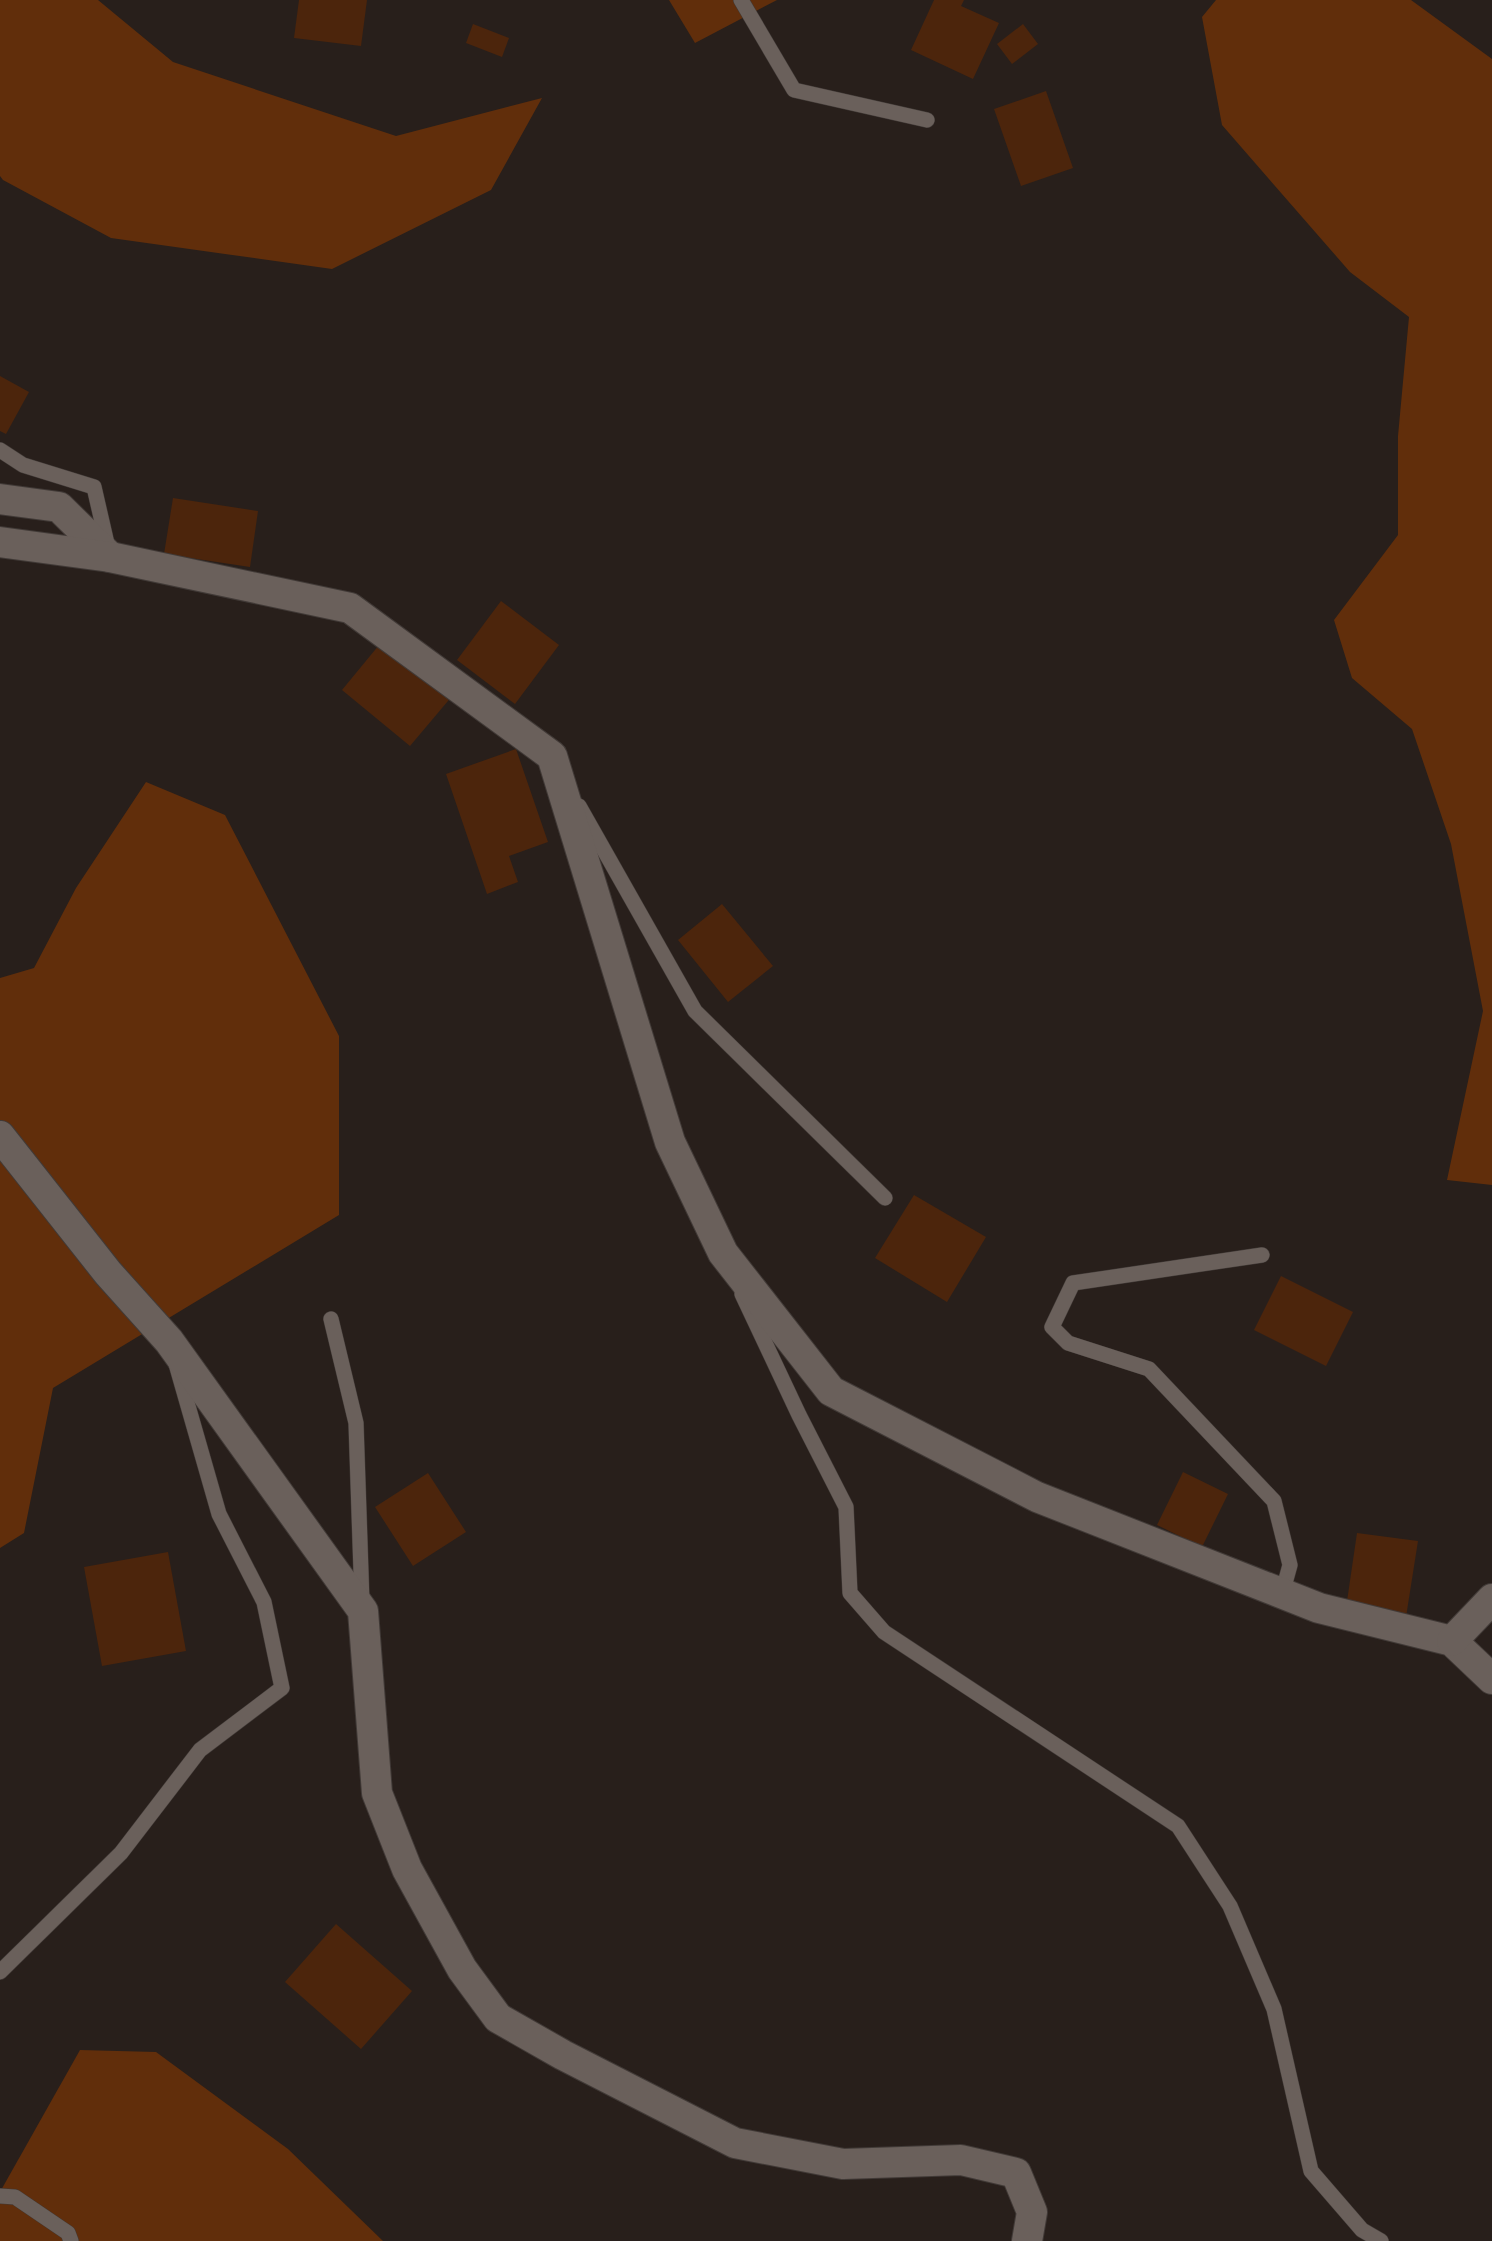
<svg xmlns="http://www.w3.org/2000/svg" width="1492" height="2241" viewBox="0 0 1492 2241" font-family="'Sofia Sans Condensed',sans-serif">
<rect width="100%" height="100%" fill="#281f1b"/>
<g fill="#612e0b">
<polygon points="0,0 98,0 173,62 396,136 542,98 491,190 332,269 111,238 3,180 0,176"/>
<polygon points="669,0 777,0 695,43"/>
<polygon points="1216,0 1411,0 1492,59 1492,1185 1447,1180 1483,1011 1451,844 1412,729 1352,678 1334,620 1398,535 1398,436 1409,317 1350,272 1222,125 1202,17"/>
<polygon points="146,782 225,815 339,1036 339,1215 53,1388 24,1533 0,1548 0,978 34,968 76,888"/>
<polygon points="80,2050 156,2052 288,2149 383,2241 0,2241 0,2192"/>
</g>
<g fill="#4c250c">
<polygon points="299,0 367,0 361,46 294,38"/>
<polygon points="934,0 964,0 961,6 999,23 973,79 911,50"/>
<polygon points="473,24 509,38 502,57 466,43"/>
<polygon points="1023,24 1038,44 1012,64 997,44"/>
<polygon points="1046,91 1073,168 1021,186 994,109"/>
<polygon points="0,376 29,392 6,434 0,431"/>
<polygon points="173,498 258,511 250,567 164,554"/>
<polygon points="501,601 559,645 515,704 457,660"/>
<polygon points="384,639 453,695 410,746 342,690"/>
<polygon points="516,749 548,842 509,856 518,882 487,894 446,774"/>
<polygon points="722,904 773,966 728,1002 678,940"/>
<polygon points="914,1195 986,1237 947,1302 875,1258"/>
<polygon points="1281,1276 1353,1312 1326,1366 1254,1330"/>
<polygon points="1183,1472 1228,1494 1202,1547 1157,1525"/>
<polygon points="428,1473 466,1532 413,1566 375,1507"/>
<polygon points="1357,1533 1418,1541 1406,1617 1346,1608"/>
<polygon points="168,1552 186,1651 102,1666 84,1567"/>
<polygon points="336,1924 412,1991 361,2049 285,1982"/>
</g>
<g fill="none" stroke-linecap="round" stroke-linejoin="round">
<g stroke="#413a37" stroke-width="16">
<g id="lane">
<polyline points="741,0 794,90 927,120"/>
<polyline points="0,450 23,465 94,487 108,548"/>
<polyline points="579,806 695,1011 885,1198"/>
<polyline points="1262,1255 1073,1283 1052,1327 1068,1343 1149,1369 1274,1501 1290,1565 1282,1594"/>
<polyline points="742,1294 799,1415 846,1507 850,1593 884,1632 1178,1826 1230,1906 1274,2009 1311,2171 1362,2230 1381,2241"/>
<polyline points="331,1319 356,1423 362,1602"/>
<polyline points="0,1972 121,1853 200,1750 282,1688 264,1602 219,1514 176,1364"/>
<polyline points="0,2196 15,2197 68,2233 71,2241"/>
</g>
</g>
<g stroke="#413a37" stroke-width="32">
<g id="street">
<polyline points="0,499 59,507 110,557"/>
<polyline points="0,542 110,557 350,608 552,756 670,1142 723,1253 831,1391 1037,1497 1319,1608 1452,1641 1492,1679"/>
<polyline points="0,1136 108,1273 169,1341 363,1611 377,1793 407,1869 462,1969 498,2018 563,2055 735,2143 843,2164 961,2160 1016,2173 1032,2212 1027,2241"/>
<polyline points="1452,1641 1492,1599"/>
</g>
</g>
<use href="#lane" stroke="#6a605b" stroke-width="15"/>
<use href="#street" stroke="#6a605b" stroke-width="30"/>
</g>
</svg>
